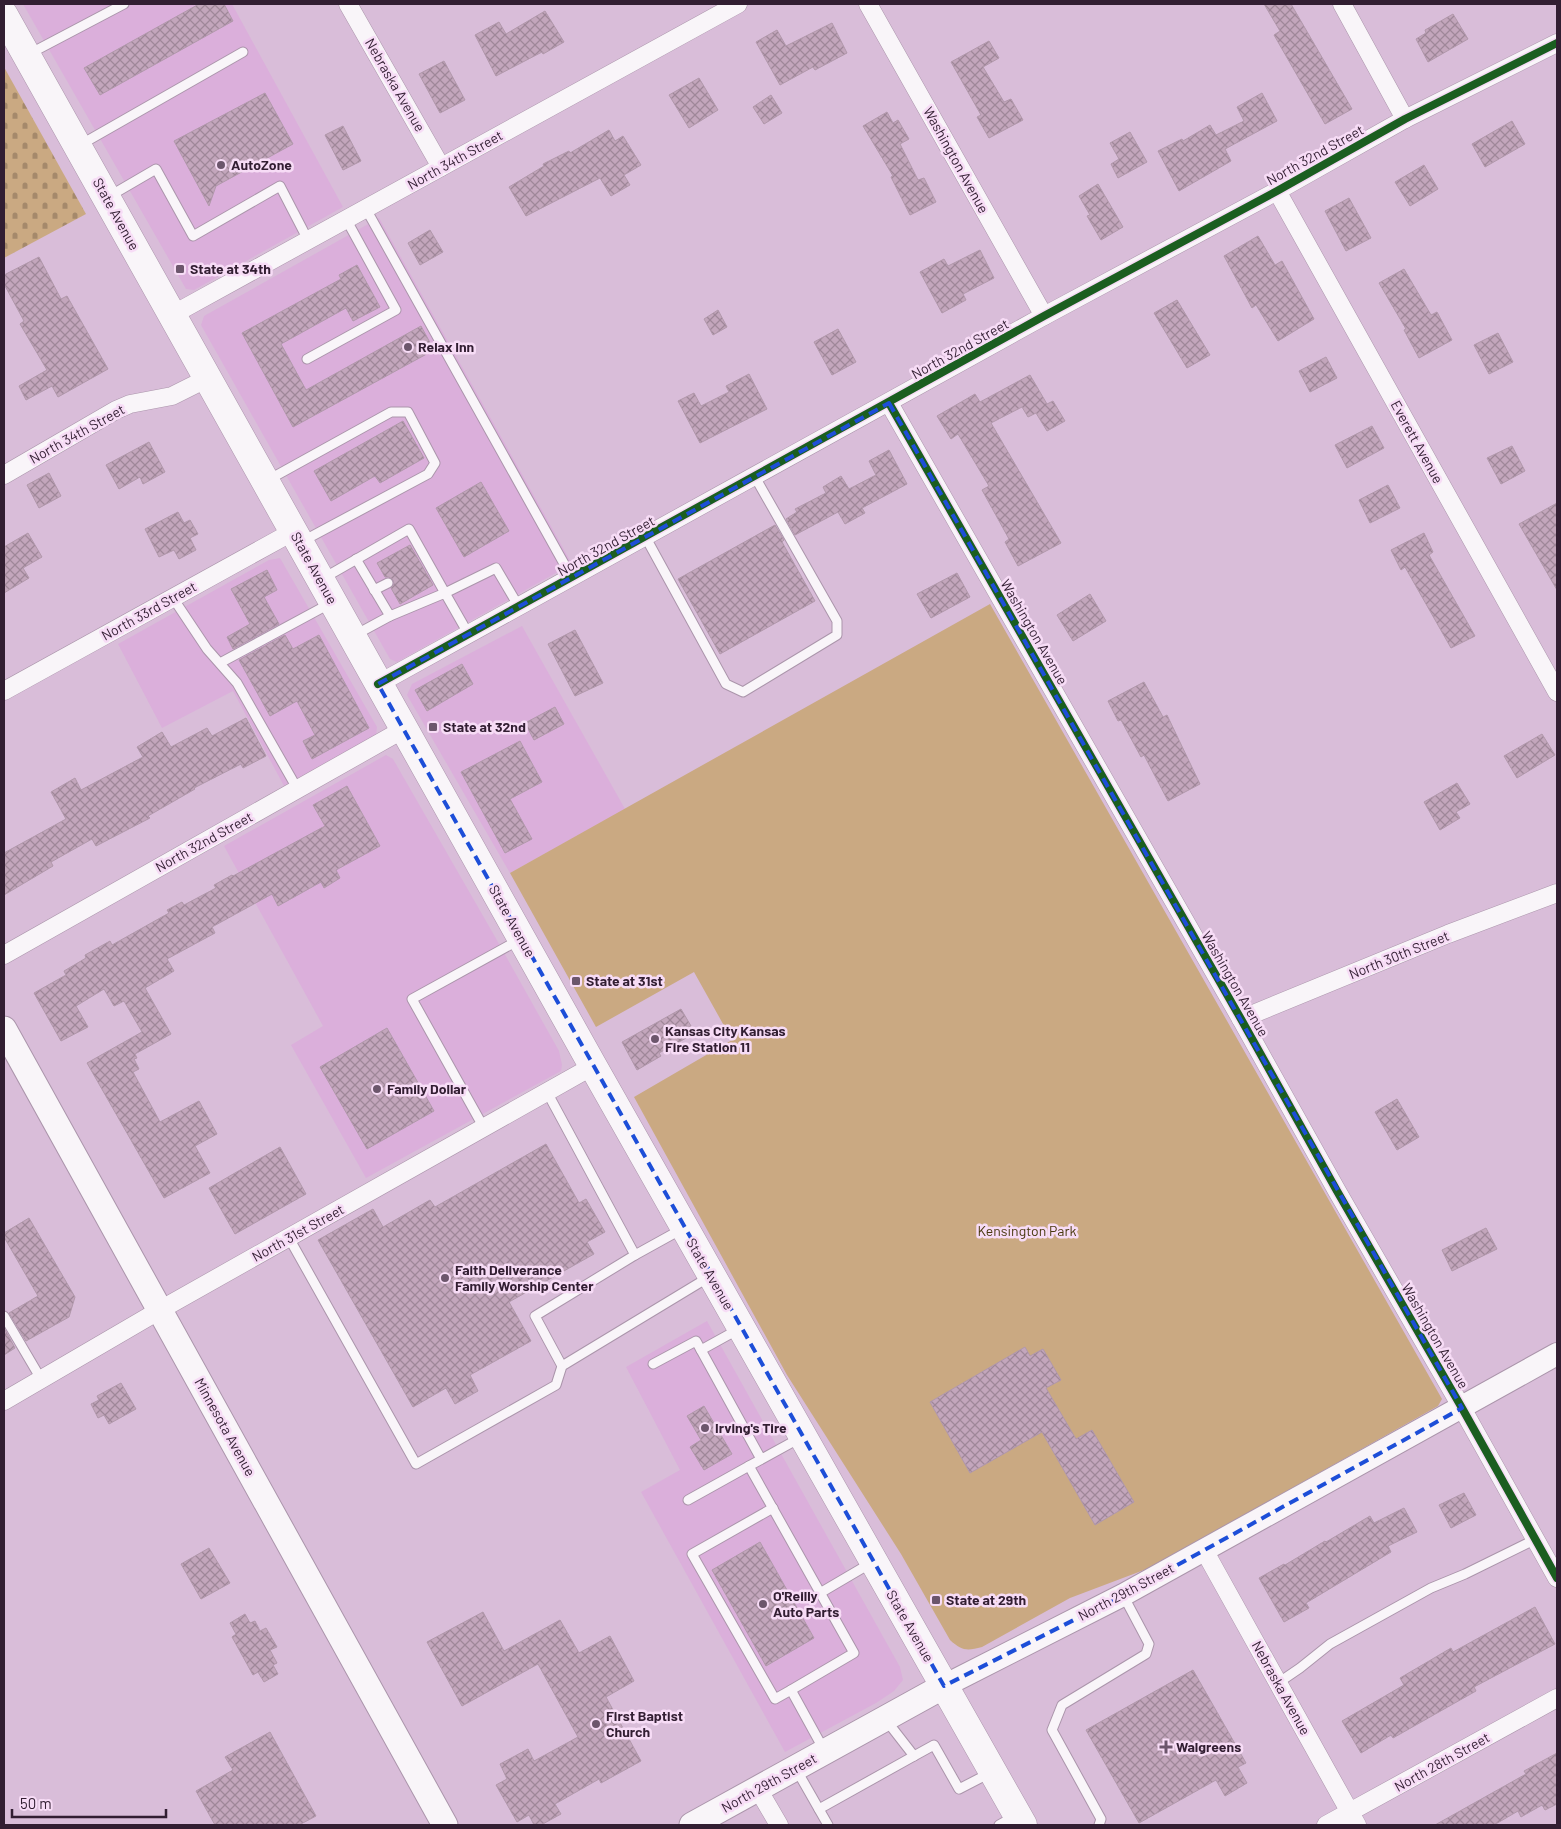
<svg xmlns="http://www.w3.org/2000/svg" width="1561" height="1829" viewBox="0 0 1561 1829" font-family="Barlow,sans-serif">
<defs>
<pattern id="cemetery-stones" width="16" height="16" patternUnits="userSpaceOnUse" patternTransform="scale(1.25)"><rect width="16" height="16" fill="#caa982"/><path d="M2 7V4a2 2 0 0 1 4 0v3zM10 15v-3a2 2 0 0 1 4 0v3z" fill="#a5896b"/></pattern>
<pattern id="building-cross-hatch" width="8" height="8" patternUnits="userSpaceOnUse" patternTransform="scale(1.25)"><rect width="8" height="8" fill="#c3a6bc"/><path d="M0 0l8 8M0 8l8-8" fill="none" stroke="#9f8799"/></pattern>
</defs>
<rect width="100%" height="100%" fill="#d9bdd9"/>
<g fill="#dbafdb">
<polygon points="23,4 232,4 343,207 194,290 186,289"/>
<polygon points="379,218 572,564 397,662 390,659 201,325 204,316"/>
<polygon points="280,558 377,727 376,736 284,786 233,691 162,728 118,644 269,560"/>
<polygon points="522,626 625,809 510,873 407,695 412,684"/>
<polygon points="386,755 393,759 494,935 559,1051 562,1065 561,1071 366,1178 291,1045 323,1026 224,846"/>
<polygon points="707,1321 900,1667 903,1680 894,1691 876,1703 785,1752 641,1492 680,1470 626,1367"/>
</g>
<polygon fill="url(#cemetery-stones)" points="4,67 86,214 4,258"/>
<path fill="#caa982" d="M990,604L1442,1399L1438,1406L1152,1567L1070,1598L982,1647C967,1651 962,1651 950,1640L901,1554L787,1375L634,1097L732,1040L694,972L596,1027L510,873Z"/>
<g fill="url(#building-cross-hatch)" stroke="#b198ab">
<polygon points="199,4 224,4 233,21 100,95 84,68"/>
<polygon points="1264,4 1291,4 1352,109 1325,124 1274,35 1280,31"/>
<polygon points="545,11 564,42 543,54 542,52 496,76 475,35 499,22 506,34"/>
<polygon points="1453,14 1468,39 1428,62 1416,39 1426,33 1425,30"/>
<polygon points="832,23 847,53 815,70 813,67 780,85 756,42 777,30 786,46"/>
<polygon points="989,41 999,58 983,67 1004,102 1011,99 1023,120 989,138 977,117 981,115 951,62"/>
<polygon points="444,61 465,100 440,113 419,74"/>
<polygon points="699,78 718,110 689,128 669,95"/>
<polygon points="265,93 293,144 216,186 209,206 174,141"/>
<polygon points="1262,93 1277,121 1225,149 1231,161 1179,191 1158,151 1182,139 1183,141 1210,125 1216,135 1244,121 1237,107"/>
<polygon points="771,95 782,113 764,124 753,107"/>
<polygon points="887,112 893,123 898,120 909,139 900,144 918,180 924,178 936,202 910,215 891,177 893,176 863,126"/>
<polygon points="1512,121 1525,144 1485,167 1472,144"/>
<polygon points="343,126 361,161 343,170 325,135"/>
<polygon points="609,130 615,141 623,136 641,165 624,175 630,185 611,196 600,178 526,216 509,187 544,166 543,164 569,151 570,153"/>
<polygon points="1130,132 1147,162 1118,178 1111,164 1119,159 1110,143"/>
<polygon points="1424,165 1438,189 1410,206 1395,182"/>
<polygon points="1098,184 1123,227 1101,240 1087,216 1090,215 1079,196"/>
<polygon points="1349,198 1371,238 1346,251 1325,211"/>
<polygon points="430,230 443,252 420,265 408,243"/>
<polygon points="1258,236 1275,265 1282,261 1314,319 1278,341 1256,305 1252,308 1224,256"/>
<polygon points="980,250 994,278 963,294 966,300 942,313 920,272 944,259 948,266"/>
<polygon points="39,257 61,299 67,296 108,369 58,397 52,386 26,400 19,386 47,370 20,324 24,321 4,284 4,275"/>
<polygon points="357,265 380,307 353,321 346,308 281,344 306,390 421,326 434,350 293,427 242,333 341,279 339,275"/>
<polygon points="1404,269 1431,315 1437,312 1452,340 1419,358 1404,330 1406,329 1379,283"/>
<polygon points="1177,300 1210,355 1187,368 1154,313"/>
<polygon points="718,310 727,327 713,335 704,319"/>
<polygon points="838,329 856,362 832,375 814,342"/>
<polygon points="1498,333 1513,362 1489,374 1474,345"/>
<polygon points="1326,357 1337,378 1310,392 1299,371"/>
<polygon points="749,374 767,409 700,443 678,401 694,393 701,406 729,392 726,386"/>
<polygon points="1030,375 1047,404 1053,401 1065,421 1047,431 1036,413 1028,417 1022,407 991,423 1061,543 1018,566 1005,542 1009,539 982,490 989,486 958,434 951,439 937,416 975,394 980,402"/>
<polygon points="403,421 424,458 380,483 375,476 331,501 314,471"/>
<polygon points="1372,426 1384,448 1347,468 1335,445"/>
<polygon points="149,442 165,472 143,484 140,477 119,489 106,465"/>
<polygon points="1512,446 1525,471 1501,484 1487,458"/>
<polygon points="889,450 907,484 862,508 865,513 845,524 838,512 795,535 786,519 797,512 795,509 826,493 823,487 841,476 849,489 876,475 869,461"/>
<polygon points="49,473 61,496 39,508 27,485"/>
<polygon points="481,482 509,531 464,557 436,508"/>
<polygon points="1388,485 1400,508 1370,523 1359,500"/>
<polygon points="1557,503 1557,590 1519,524"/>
<polygon points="178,512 184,523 190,520 198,534 190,538 196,550 179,559 174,550 159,557 145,529"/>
<polygon points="775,525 784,540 782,542 815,601 720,654 678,579"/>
<polygon points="28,533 42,557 23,568 29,578 4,593 4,547"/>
<polygon points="1424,533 1433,552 1429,555 1475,636 1451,648 1405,567 1401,570 1391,550"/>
<polygon points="410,545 433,585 400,604 391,588 394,584 393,580 389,577 385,577 377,563"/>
<polygon points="267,570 277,590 264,597 279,624 233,649 227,637 250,624 231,589"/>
<polygon points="957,573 970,597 931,618 917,594"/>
<polygon points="1090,594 1106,621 1073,641 1057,615"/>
<polygon points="575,630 603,683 575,696 548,644"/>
<polygon points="285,635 293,649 319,635 369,728 312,759 303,741 315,735 297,701 270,716 239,660"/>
<polygon points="462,664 473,684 427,711 415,690"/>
<polygon points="1144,682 1163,717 1167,715 1200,784 1168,801 1144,755 1141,757 1121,720 1118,721 1108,701"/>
<polygon points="555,707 564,724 534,740 525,723"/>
<polygon points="246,718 266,756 243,768 241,764 194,788 195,789 148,816 150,818 96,846 92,839 51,862 53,866 4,895 4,853 66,819 51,792 75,778 81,790 143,757 137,747 162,732 171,747 207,728 212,736"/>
<polygon points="1542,734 1555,755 1517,778 1504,756"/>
<polygon points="520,741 542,782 510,799 532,839 505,853 461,772"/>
<polygon points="1457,783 1470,804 1456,812 1460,818 1440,830 1424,802"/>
<polygon points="347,786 380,846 336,870 340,878 324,888 321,882 278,906 272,894 212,927 215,933 167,959 174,971 145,988 171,1034 135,1054 137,1058 134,1059 139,1069 133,1072 160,1122 199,1101 217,1134 195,1146 210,1173 164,1198 87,1063 142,1032 124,1001 114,1006 104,989 76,1006 88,1027 61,1041 34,993 66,975 64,971 86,958 85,955 110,941 112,945 169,913 167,910 182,902 184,905 216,888 214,885 232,875 233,876 325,826 313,805"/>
<polygon points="681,1009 691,1026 684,1030 688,1037 659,1053 661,1056 637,1070 622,1042"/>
<polygon points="387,1028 434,1111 367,1149 320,1067"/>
<polygon points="1397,1099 1419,1137 1397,1150 1375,1112"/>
<polygon points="546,1144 579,1203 586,1199 605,1232 587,1242 594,1254 509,1302 531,1341 470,1375 478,1391 455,1404 446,1388 413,1407 318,1240 373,1209 383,1227 430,1200 435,1207"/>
<polygon points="280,1147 306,1194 235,1234 209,1188"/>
<polygon points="29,1218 75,1297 69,1317 26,1341 9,1313 38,1296 4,1237 4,1233"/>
<polygon points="1486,1228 1497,1249 1452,1271 1442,1250"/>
<polygon points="4,1328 15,1348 4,1355"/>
<polygon points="1025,1347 1030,1356 1043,1349 1061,1380 1046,1388 1076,1439 1092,1430 1134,1502 1095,1525 1042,1432 970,1473 930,1402"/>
<polygon points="121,1383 136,1409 109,1424 104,1415 98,1418 91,1404 99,1400 97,1396"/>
<polygon points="704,1406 732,1454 704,1470 690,1447 701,1440 687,1416"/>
<polygon points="1464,1493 1476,1515 1451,1528 1439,1505"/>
<polygon points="1404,1508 1417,1532 1388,1546 1391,1552 1306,1603 1309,1608 1284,1622 1259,1578 1284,1564 1285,1565 1325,1541 1326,1542 1370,1516 1374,1523"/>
<polygon points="760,1542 814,1638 766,1666 712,1570"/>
<polygon points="209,1548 230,1583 201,1599 181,1564"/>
<polygon points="1535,1607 1555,1644 1474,1687 1476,1691 1453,1704 1393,1738 1391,1735 1361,1753 1342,1721 1404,1685 1400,1678 1429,1661 1451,1648 1453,1652"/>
<polygon points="483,1612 504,1651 560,1620 579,1653 610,1636 634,1681 606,1697 641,1761 601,1783 599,1779 555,1804 561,1814 541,1825 534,1825 529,1815 517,1822 496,1785 507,1779 500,1764 528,1749 534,1761 578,1737 538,1664 462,1706 427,1642"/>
<polygon points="245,1614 250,1623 255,1621 260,1631 266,1628 277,1647 270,1650 277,1663 273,1665 278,1674 264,1682 258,1672 253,1675 232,1637 236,1634 230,1623"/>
<polygon points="1193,1670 1246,1763 1238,1767 1247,1783 1225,1796 1216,1780 1139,1823 1086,1730"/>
<polygon points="270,1732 316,1816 299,1825 215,1825 196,1791 233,1770 225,1757"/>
<polygon points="1557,1753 1557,1804 1545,1810 1542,1805 1521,1817 1518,1811 1494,1825 1435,1825 1526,1774 1524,1771"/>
</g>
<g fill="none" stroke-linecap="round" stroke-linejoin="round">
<g stroke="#ab95ab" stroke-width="11">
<g id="service">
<polyline points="29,54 124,4"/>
<polyline points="80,145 243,52"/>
<polyline points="108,197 156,169 193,236 280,186 308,240"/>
<polyline points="366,209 572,578"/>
<polyline points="307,359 396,310 346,219"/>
<polyline points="268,480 391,412 408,412 435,463 428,474 301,542"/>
<polyline points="646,538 726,684 743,692 837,635 837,621 755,477"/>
<polyline points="356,559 390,616 445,593 469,635"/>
<polyline points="322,579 409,529 445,593 496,568 519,607"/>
<polyline points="374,590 388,583"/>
<polyline points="173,598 207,649 237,683 298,790"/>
<polyline points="355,635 390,616"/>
<polyline points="220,663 331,603"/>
<polyline points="547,1092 635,1255 682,1229"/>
<polyline points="484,1128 412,999 519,940"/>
<polyline points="289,1238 416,1464 556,1385 562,1366 709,1277"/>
<polyline points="4,1316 41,1379"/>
<polyline points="739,1329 701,1350 761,1459"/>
<polyline points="653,1364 696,1341 701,1350"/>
<polyline points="562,1366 535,1316 635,1255"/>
<polyline points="800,1438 749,1466 854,1653 791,1690 824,1750"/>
<polyline points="688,1500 749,1466"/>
<polyline points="773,1508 692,1554 775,1699 791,1690"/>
<polyline points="820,1593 871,1563"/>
<polyline points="1278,1683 1300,1668 1330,1644 1431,1588 1465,1574 1536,1539"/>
<polyline points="914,1756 934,1745 959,1789 990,1773"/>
<polyline points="796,1769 828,1825"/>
<polyline points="819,1809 914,1756 886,1720"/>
<polyline points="999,1825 1015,1816"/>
<polyline points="1099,1825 1101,1819 1052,1730 1062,1705 1146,1654 1149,1644 1123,1595"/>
</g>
</g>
<g stroke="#ab95ab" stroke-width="19">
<g id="minor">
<polyline points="348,4 441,167"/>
<polyline points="868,4 1044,316"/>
<polyline points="1342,4 1405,119"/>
<polyline points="1277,191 1557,692"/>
<polyline points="172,315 738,4"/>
<polyline points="889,403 1241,1019 1337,1191 1462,1408 1557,1578"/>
<polyline points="4,475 116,410 130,404 172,396 208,378"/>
<polyline points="378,684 1044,316 1277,191 1405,119 1557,43"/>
<polyline points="4,691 294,531"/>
<polyline points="4,955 404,729"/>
<polyline points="1241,1019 1448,934 1557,893"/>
<polyline points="4,1401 160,1310 593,1066"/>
<polyline points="1204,1550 1357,1825"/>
<polyline points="758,1789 779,1825"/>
<polyline points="1326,1825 1557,1698"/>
</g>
</g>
<g stroke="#ab95ab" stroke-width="24">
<polyline id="tertiary" points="944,1686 1123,1595 1557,1354"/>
</g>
<g stroke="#ab95ab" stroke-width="27">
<g id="secondary">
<polyline points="4,1029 445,1825"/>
<polyline points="692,1825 944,1686"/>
</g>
</g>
<g stroke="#ab95ab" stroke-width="29">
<polyline id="primary" points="4,15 593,1066 1023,1825"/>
</g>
<use href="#service" stroke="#f9f5f9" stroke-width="9"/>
<use href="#minor" stroke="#f9f5f9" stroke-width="18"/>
<use href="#tertiary" stroke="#f9f5f9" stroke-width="22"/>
<use href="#secondary" stroke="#f9f5f9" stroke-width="25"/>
<use href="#primary" stroke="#f9f5f9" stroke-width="28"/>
<g stroke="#f7dcf6" stroke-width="11">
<g id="cycleway">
<polyline points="889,403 1241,1019 1337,1191 1462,1408 1557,1578"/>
<polyline points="378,684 1044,316 1277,191 1405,119 1557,43"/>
</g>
</g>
<use href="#cycleway" stroke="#1b5e20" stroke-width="8"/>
</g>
<path fill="none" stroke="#1d4ed8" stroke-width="4" stroke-dasharray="10 6" stroke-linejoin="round" d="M889,403L1462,1408L1123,1595L944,1686L378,684Z"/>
<g fill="#6c566c" stroke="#f7dcf6" stroke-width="2">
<circle cx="221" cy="165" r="5"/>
<rect x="175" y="264" width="10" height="10" rx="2.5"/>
<circle cx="408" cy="347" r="5"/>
<rect x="428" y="722" width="10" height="10" rx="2.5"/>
<rect x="571" y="976" width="10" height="10" rx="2.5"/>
<circle cx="655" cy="1039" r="5"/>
<circle cx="377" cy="1089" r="5"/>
<circle cx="445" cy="1278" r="5"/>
<circle cx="705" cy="1428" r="5"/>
<rect x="931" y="1595" width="10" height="10" rx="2.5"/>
<circle cx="763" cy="1604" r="5"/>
<circle cx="596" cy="1724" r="5"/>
<path d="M1163.5 1739.5h5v5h5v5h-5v5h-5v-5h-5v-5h5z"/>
</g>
<g text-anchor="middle" stroke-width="5" stroke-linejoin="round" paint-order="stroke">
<g font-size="14" fill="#321e32" stroke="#f7dcf6">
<text transform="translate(395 85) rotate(60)" y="5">Nebraska Avenue</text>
<text transform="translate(1315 155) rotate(-29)" y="5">North 32nd Street</text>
<text transform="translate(455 160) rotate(-29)" y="5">North 34th Street</text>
<text transform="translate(956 160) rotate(61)" y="5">Washington Avenue</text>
<text transform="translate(116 214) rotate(61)" y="5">State Avenue</text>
<text transform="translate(960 349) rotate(-29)" y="5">North 32nd Street</text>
<text transform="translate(77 434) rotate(-29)" y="5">North 34th Street</text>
<text transform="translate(1417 442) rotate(61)" y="5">Everett Avenue</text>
<text transform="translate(606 546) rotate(-29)" y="5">North 32nd Street</text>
<text transform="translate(314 568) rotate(61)" y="5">State Avenue</text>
<text transform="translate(149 611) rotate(-29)" y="5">North 33rd Street</text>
<text transform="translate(1034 632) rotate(60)" y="5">Washington Avenue</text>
<text transform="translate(204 842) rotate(-29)" y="5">North 32nd Street</text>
<text transform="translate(512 921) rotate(61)" y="5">State Avenue</text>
<text transform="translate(1399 955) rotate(-22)" y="5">North 30th Street</text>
<text transform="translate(1235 984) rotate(60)" y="5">Washington Avenue</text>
<text transform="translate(298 1233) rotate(-29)" y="5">North 31st Street</text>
<text transform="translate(710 1274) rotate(60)" y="5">State Avenue</text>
<text transform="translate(1435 1336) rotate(60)" y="5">Washington Avenue</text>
<text transform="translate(225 1427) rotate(61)" y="5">Minnesota Avenue</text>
<text transform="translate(1126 1592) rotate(-28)" y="5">North 29th Street</text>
<text transform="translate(910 1626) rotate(60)" y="5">State Avenue</text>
<text transform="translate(1281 1688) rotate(61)" y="5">Nebraska Avenue</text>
<text transform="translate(1442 1762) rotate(-29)" y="5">North 28th Street</text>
<text transform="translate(769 1783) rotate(-29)" y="5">North 29th Street</text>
</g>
<g font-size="14" font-weight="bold" fill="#321e32" stroke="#f7dcf6" text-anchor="start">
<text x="231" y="170">AutoZone</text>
<text x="190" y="274">State at 34th</text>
<text x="418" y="352">Relax Inn</text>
<text x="443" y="732">State at 32nd</text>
<text x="586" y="986">State at 31st</text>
<text x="665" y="1036">Kansas City Kansas<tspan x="665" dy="16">Fire Station 11</tspan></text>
<text x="387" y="1094">Family Dollar</text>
<text x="455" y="1275">Faith Deliverance<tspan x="455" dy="16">Family Worship Center</tspan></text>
<text x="715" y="1433">Irving's Tire</text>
<text x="773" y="1601">O'Reilly<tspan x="773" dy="16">Auto Parts</tspan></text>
<text x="946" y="1605">State at 29th</text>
<text x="606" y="1721">First Baptist<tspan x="606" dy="16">Church</tspan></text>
<text x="1176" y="1752">Walgreens</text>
</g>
<g font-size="14" fill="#48380e" stroke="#f7dcf6">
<text x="1027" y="1236">Kensington Park</text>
</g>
</g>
<rect width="1561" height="1829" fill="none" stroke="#321e32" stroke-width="10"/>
<path d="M12 1809v8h154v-8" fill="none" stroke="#321e32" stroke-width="2.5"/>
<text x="20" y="1809" font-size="15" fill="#321e32" stroke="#f7dcf6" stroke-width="4" paint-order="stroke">50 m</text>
</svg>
